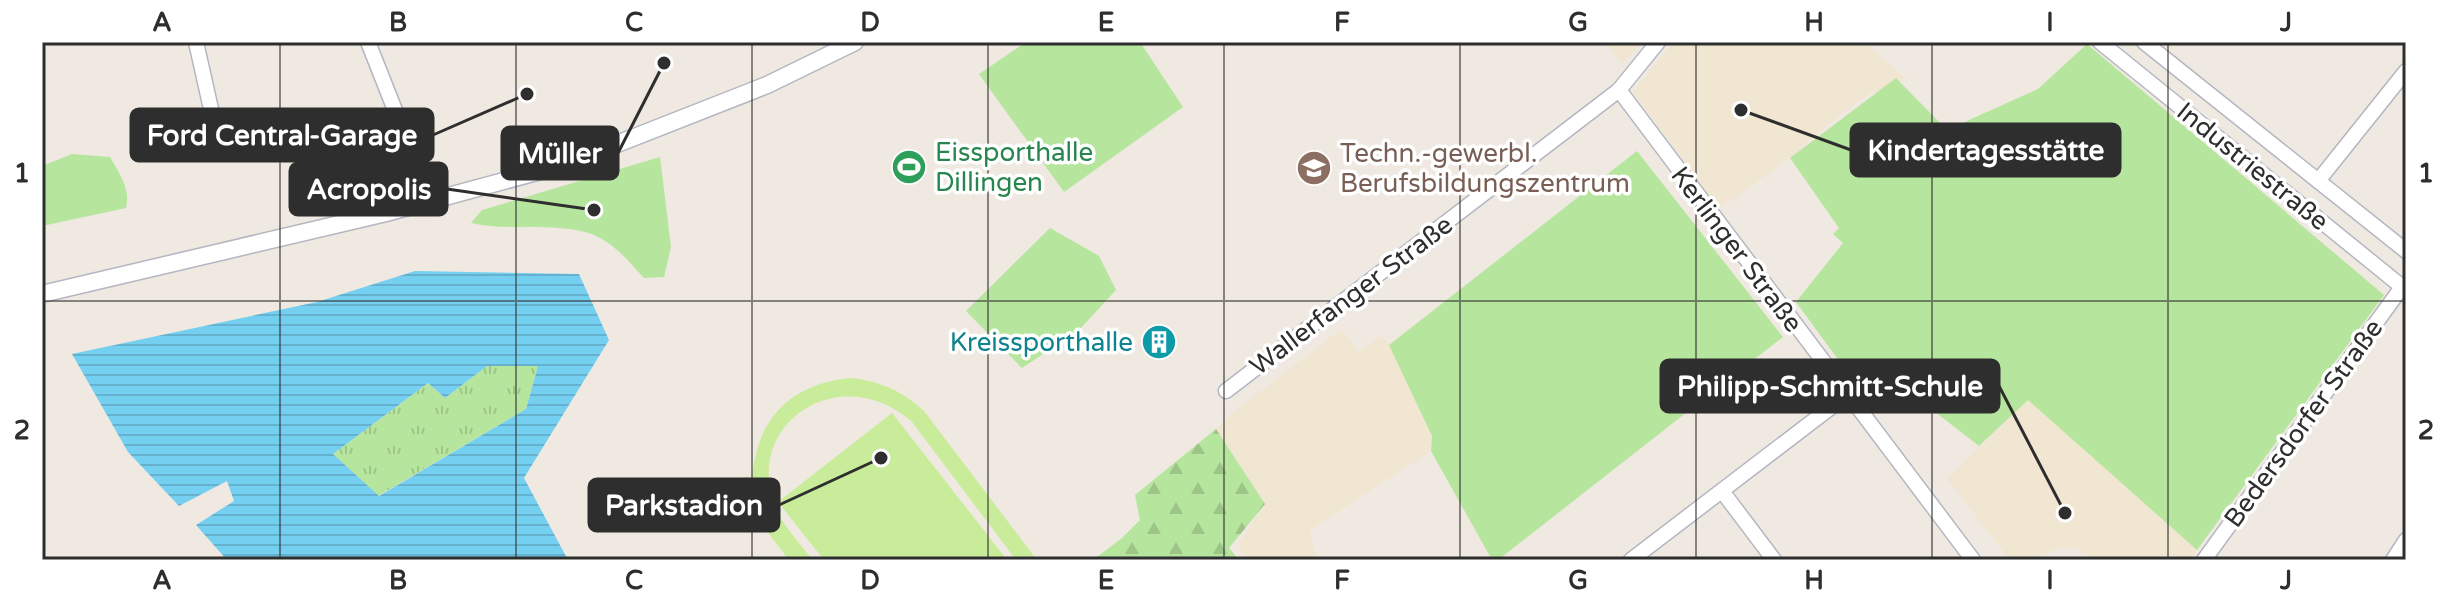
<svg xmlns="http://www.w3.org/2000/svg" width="2448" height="602" viewBox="0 0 2448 602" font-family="'Varela Round',sans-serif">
<defs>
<pattern id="grass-tufts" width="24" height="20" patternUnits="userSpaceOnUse" patternTransform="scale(2)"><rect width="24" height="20" fill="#b6e59e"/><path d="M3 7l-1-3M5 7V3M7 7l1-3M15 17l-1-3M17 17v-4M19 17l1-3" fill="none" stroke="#9dc588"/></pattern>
<pattern id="forest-firs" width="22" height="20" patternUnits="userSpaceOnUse" patternTransform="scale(2)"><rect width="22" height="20" fill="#b6e59e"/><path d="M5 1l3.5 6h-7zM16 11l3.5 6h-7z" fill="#9dc588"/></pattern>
<pattern id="water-rules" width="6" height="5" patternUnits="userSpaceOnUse" patternTransform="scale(2)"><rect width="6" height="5" fill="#75cff0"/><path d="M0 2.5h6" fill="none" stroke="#66b2ce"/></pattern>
</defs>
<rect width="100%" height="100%" fill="#efe9e1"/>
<g fill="#f0e6d1">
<polygon points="1606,42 1642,42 1622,65"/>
<polygon points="1673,42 1864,42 1906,78 1877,96 1873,91 1842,113 1790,158 1719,209 1633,92"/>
<polygon points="1342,329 1359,352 1381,336 1389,345 1433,436 1431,451 1310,530 1316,559 1245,560 1238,545 1265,504 1216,429 1237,409"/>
<polygon points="2028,399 2197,550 2189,560 2095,560 2073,547 2055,549 2036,560 2010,560 1947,479"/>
</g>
<polygon fill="url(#grass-tufts)" points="487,366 538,366 526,409 378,496 333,454 428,383 445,398"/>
<polygon fill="url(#forest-firs)" points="1216,429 1265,504 1229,548 1239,560 1093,560 1122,538 1140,520 1135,495"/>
<g fill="#b6e59e">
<polygon points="1026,42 1140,42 1183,107 1064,192 979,74"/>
<polygon points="2087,44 2384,295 2197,550 2028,400 1979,446 1868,360 1850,376 1796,302 1843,243 1833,234 1839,228 1790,158 1896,78 1947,130 2038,89"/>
<polygon points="1637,151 1783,337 1498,560 1492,560 1431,451 1432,436 1389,345"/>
<path d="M72,154L110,157C119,173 131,189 126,208L42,226V166Z"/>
<path d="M660,157L671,247L664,277L644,278C631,264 619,249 602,239C568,219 511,233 471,223L482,210Z"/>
<polygon points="1050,228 1099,256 1116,290 1079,330 1022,368 966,311"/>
</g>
<g fill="#c9ec9a">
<path d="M852,378C882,382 902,391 924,411L1037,560H1016L912,422C847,363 750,414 772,498C778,521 798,541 813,560H789L733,487L746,476L752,482C755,420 790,383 852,378Z"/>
<polygon points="892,413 1007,560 824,560 778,502"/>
</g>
<path fill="url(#water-rules)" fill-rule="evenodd" d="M415,271L579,274L609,340L524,478L568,560H227L196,525L234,501L227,481L179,506L128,452L72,354L317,302ZM487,366H538L526,409L379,496L333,454L428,383L445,398Z"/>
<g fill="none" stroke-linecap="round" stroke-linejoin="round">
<g stroke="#b4b7c1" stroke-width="17">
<g id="minor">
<polyline points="196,42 213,118"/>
<polyline points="368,42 431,201"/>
<polyline points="2100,42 2406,290"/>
<polyline points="2144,42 2406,251"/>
<polyline points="1619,90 1973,560"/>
<polyline points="2318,181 2406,71"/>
<polyline points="1226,391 1619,90 1658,42"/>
<polyline points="1722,491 1774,560"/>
<polyline points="1631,560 1847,395"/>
<polyline points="2204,560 2402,287"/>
<polyline points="2393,560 2406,540"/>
</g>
</g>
<g stroke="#b4b7c1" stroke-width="19">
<polyline id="tertiary" points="42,294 386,213 566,164 767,85 855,42"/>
</g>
<use href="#minor" stroke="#fff" stroke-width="14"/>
<use href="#tertiary" stroke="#fff" stroke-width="16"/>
</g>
<path fill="none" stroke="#2e2e2e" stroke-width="2" stroke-opacity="0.55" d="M280,42V560M516,42V560M752,42V560M988,42V560M1224,42V560M1460,42V560M1696,42V560M1932,42V560M2168,42V560M42,301H2406"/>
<defs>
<g id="stadium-disc" transform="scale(1.8)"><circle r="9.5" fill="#2e9e5b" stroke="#fff"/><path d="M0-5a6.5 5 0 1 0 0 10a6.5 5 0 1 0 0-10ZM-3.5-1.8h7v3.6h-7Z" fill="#fff"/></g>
<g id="school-disc" transform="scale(1.8)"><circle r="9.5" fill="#8d6e63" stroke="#fff"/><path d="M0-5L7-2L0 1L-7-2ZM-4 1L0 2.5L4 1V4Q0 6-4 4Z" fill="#fff"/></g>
<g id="building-disc" transform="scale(1.8)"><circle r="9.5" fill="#0f9aa8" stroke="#fff"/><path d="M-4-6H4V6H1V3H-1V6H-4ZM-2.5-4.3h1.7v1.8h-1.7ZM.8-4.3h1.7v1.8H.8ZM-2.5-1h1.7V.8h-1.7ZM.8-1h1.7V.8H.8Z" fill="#fff"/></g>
</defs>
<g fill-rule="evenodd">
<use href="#stadium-disc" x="909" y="167"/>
<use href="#school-disc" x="1314" y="168"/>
<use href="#building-disc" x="1159" y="342"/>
</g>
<g text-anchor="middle" stroke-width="7" stroke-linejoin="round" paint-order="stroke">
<g font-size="26" fill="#27864d" stroke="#fff" text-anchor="start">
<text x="935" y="161">Eissporthalle<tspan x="935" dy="30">Dillingen</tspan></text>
</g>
<g font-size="26" fill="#785e54" stroke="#fff" text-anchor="start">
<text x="1340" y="162">Techn.-gewerbl.<tspan x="1340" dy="30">Berufsbildungszentrum</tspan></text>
</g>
<g font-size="26" fill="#2e2e2e" stroke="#fff">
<text transform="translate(2253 166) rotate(39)" y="9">Industriestraße</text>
<text transform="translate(1737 249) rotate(53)" y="9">Kerlinger Straße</text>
<text transform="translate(1351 295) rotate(-37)" y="9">Wallerfanger Straße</text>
<text transform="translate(2303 423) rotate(-54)" y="9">Bedersdorfer Straße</text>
</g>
<g font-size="26" fill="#0d838f" stroke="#fff" text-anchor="end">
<text x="1133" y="351">Kreissporthalle</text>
</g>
</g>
<path fill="none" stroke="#2e2e2e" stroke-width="3" d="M527 94L433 135M1741 110L1851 150M664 63L618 153M594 210L447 189M2065 513L1999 386M881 458L779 505"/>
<g fill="#2e2e2e" stroke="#fff" stroke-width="3">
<circle cx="527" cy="94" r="8"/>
<circle cx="1741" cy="110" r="8"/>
<circle cx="664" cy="63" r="8"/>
<circle cx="594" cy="210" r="8"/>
<circle cx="2065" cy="513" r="8"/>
<circle cx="881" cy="458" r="8"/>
</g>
<g fill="#2e2e2e" stroke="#2e2e2e" stroke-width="3">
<rect x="131" y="109" width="302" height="52" rx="8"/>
<rect x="1851" y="124" width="269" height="52" rx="8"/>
<rect x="502" y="127" width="116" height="52" rx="8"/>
<rect x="290" y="163" width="157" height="52" rx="8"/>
<rect x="1661" y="360" width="338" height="52" rx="8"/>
<rect x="589" y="479" width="190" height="52" rx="8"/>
</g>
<g font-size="28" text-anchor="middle" font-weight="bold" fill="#fff">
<text x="282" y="145">Ford Central-Garage</text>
<text x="1986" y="160">Kindertagesstätte</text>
<text x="560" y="163">Müller</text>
<text x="369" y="199">Acropolis</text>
<text x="1830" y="396">Philipp-Schmitt-Schule</text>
<text x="684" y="515">Parkstadion</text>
</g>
<rect width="2448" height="602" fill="none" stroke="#ffffff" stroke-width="88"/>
<rect x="44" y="44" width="2360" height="514" fill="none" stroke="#2e2e2e" stroke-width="3"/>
<g font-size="26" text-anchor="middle" font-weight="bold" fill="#2e2e2e">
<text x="162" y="31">A</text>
<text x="398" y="31">B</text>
<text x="634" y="31">C</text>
<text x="870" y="31">D</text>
<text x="1106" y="31">E</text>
<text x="1342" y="31">F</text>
<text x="1578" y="31">G</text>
<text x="1814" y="31">H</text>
<text x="2050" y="31">I</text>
<text x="2286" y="31">J</text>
<text x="22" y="182">1</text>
<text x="2426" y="182">1</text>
<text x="22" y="439">2</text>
<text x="2426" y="439">2</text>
<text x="162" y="589">A</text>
<text x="398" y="589">B</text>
<text x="634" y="589">C</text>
<text x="870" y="589">D</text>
<text x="1106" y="589">E</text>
<text x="1342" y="589">F</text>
<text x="1578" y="589">G</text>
<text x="1814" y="589">H</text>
<text x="2050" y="589">I</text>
<text x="2286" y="589">J</text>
</g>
</svg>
